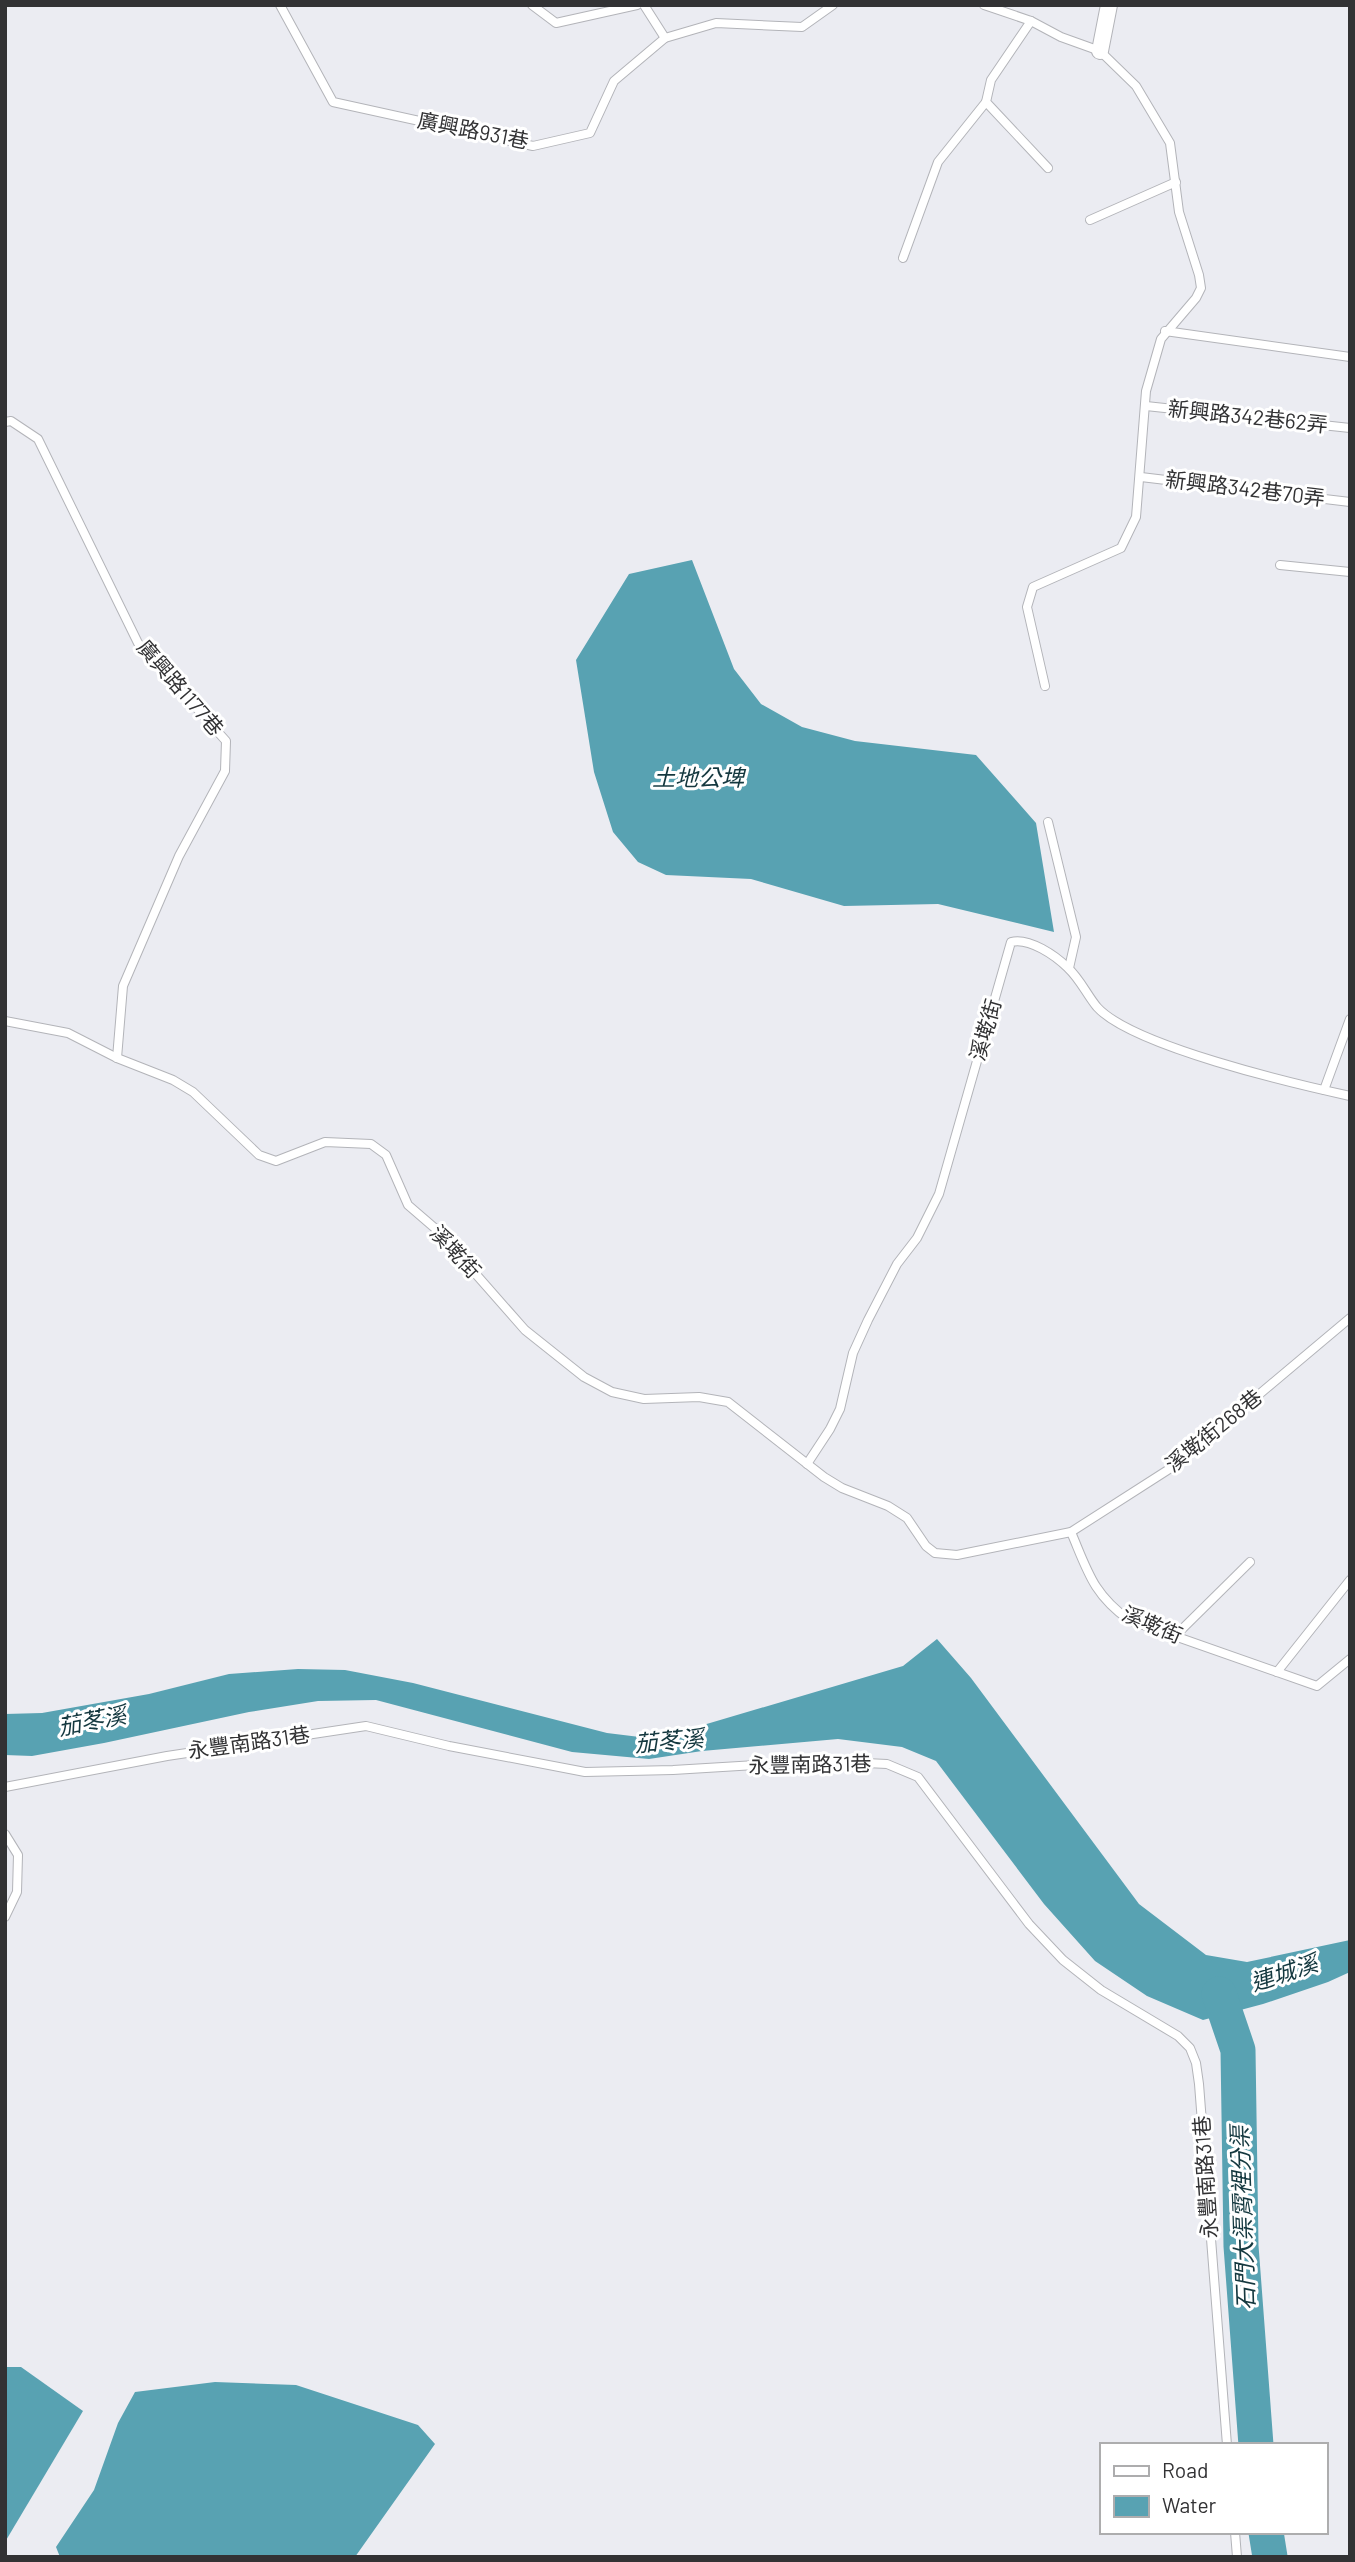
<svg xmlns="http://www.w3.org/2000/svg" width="1355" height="2562" viewBox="0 0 1355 2562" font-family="Barlow,'Noto Sans TC',sans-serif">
<rect width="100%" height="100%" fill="#ebecf2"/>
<g fill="#58a2b2">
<polygon points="692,560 734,669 761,704 802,727 855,741 976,755 1036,823 1054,932 938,904 844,906 751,879 666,875 638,862 613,832 594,772 576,660 629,574"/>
<polygon points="937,1639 971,1678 1139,1904 1206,1955 1247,1962 1350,1940 1350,1972 1328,1982 1263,2004 1203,2020 1147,1996 1095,1961 1044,1904 936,1761 902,1747 838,1739 702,1751 649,1759 572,1752 376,1700 318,1701 249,1712 104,1743 32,1756 5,1755 5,1714 42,1713 149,1694 229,1674 298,1669 345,1670 413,1683 607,1733 656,1739 903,1666"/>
<polygon points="5,2367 21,2367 83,2411 5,2542"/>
<polygon points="215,2382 296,2385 418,2425 435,2444 355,2557 60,2557 56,2547 94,2490 118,2423 135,2392"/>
</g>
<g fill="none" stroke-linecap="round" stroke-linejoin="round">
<g stroke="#58a2b2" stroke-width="35">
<polyline points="1219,1994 1238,2050 1241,2246 1256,2445"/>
<polyline points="1266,2532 1270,2557"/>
</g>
<g stroke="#b3b4b9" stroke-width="10">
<g id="service">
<polyline points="280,5 333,102 533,146 590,133 614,81 665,38 716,23 802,27 833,5"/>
<polyline points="532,5 556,23 637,5"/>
<polyline points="644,5 665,38"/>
<polyline points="984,5 1031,21 1061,37 1100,51 1136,86 1170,143 1179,212 1199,275 1201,288 1196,298 1161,339 1146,391 1136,517 1121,548 1033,587 1027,607 1045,686"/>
<polyline points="1031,21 991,80 986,102 1048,168"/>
<polyline points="1090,220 1176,182"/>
<polyline points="903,258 938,162 986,102"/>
<polyline points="1165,331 1350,357"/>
<polyline points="1146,406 1350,428"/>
<polyline points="5,422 11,421 38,439 138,643 226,741 225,771 179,856 123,986 117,1058"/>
<polyline points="1141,477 1350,502"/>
<polyline points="1280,565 1350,572"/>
<polyline points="1048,822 1076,937 1069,968"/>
<polyline points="5,1021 68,1033 117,1058 173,1080 193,1092 259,1155 276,1161 325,1142 371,1144 386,1155 408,1205 437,1230 525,1330 584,1377 612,1392 644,1399 699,1397 728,1402 824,1477 842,1488 888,1506 907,1518 926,1546 935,1553 957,1555 1071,1532 1174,1466 1350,1318"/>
<polyline points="1324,1090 1350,1019"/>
<path d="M807,1464L830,1429L840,1409L853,1353L868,1320L897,1264L917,1238L939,1194L1011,942C1029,937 1056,956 1068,968C1080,979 1087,995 1097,1007C1132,1046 1295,1084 1350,1096"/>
<path d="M1071,1532C1088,1572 1093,1594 1129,1620L1317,1686L1350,1659"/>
<polyline points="1175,1636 1250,1562"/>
<polyline points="1277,1672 1350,1580"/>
<polyline points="5,1787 167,1756 366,1726 449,1746 585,1772 673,1770 824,1761 887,1764 918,1777 1029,1924 1063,1960 1101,1990 1178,2036 1190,2048 1196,2063 1199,2084 1227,2445"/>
<polyline points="5,1834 18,1855 17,1892 5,1917"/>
<polyline points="1235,2532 1237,2557"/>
</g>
</g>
<g stroke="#b3b4b9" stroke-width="18">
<polyline id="minor" points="1100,51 1109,5"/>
</g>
<use href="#service" stroke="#fff" stroke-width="8"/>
<use href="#minor" stroke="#fff" stroke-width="16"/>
</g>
<g text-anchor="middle" stroke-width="6" stroke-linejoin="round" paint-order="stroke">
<g font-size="21" fill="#323234" stroke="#fff">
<text transform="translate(473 131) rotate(11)" y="7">廣興路931巷</text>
<text transform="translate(1248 417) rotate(6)" y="7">新興路342巷62弄</text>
<text transform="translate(1245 489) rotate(7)" y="7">新興路342巷70弄</text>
<text transform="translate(180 688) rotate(49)" y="7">廣興路1177巷</text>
<text transform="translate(986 1030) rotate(-74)" y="7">溪墘街</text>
<text transform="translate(455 1252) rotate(47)" y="7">溪墘街</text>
<text transform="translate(1214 1431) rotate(-39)" y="7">溪墘街268巷</text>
<text transform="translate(1152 1625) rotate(23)" y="7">溪墘街</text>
<text transform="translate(249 1743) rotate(-8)" y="7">永豐南路31巷</text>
<text transform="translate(810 1765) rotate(-1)" y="7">永豐南路31巷</text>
<text transform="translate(1206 2177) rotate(-94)" y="7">永豐南路31巷</text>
</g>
<g font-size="23" font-style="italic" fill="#14383f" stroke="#fff">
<text x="698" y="786">土地公埤</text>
<text transform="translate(92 1721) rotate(-11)" y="8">茄苳溪</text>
<text transform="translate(669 1741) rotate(-5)" y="8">茄苳溪</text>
<text transform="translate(1284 1973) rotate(-18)" y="8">連城溪</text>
<text transform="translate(1243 2218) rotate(-92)" y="8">石門大渠霄裡分渠</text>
</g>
</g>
<rect width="1355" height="2562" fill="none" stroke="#323234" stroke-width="14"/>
<rect x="1100" y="2443" width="228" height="91" fill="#ffffff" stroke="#adadae" stroke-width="2"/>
<rect x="1114" y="2466" width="35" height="10" fill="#ffffff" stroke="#adadae" stroke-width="2"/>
<text x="1162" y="2478" font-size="21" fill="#323234">Road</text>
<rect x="1114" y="2496" width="35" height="21" fill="#58a2b2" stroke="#adadae" stroke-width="2"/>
<text x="1162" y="2513" font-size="21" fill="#323234">Water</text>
</svg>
